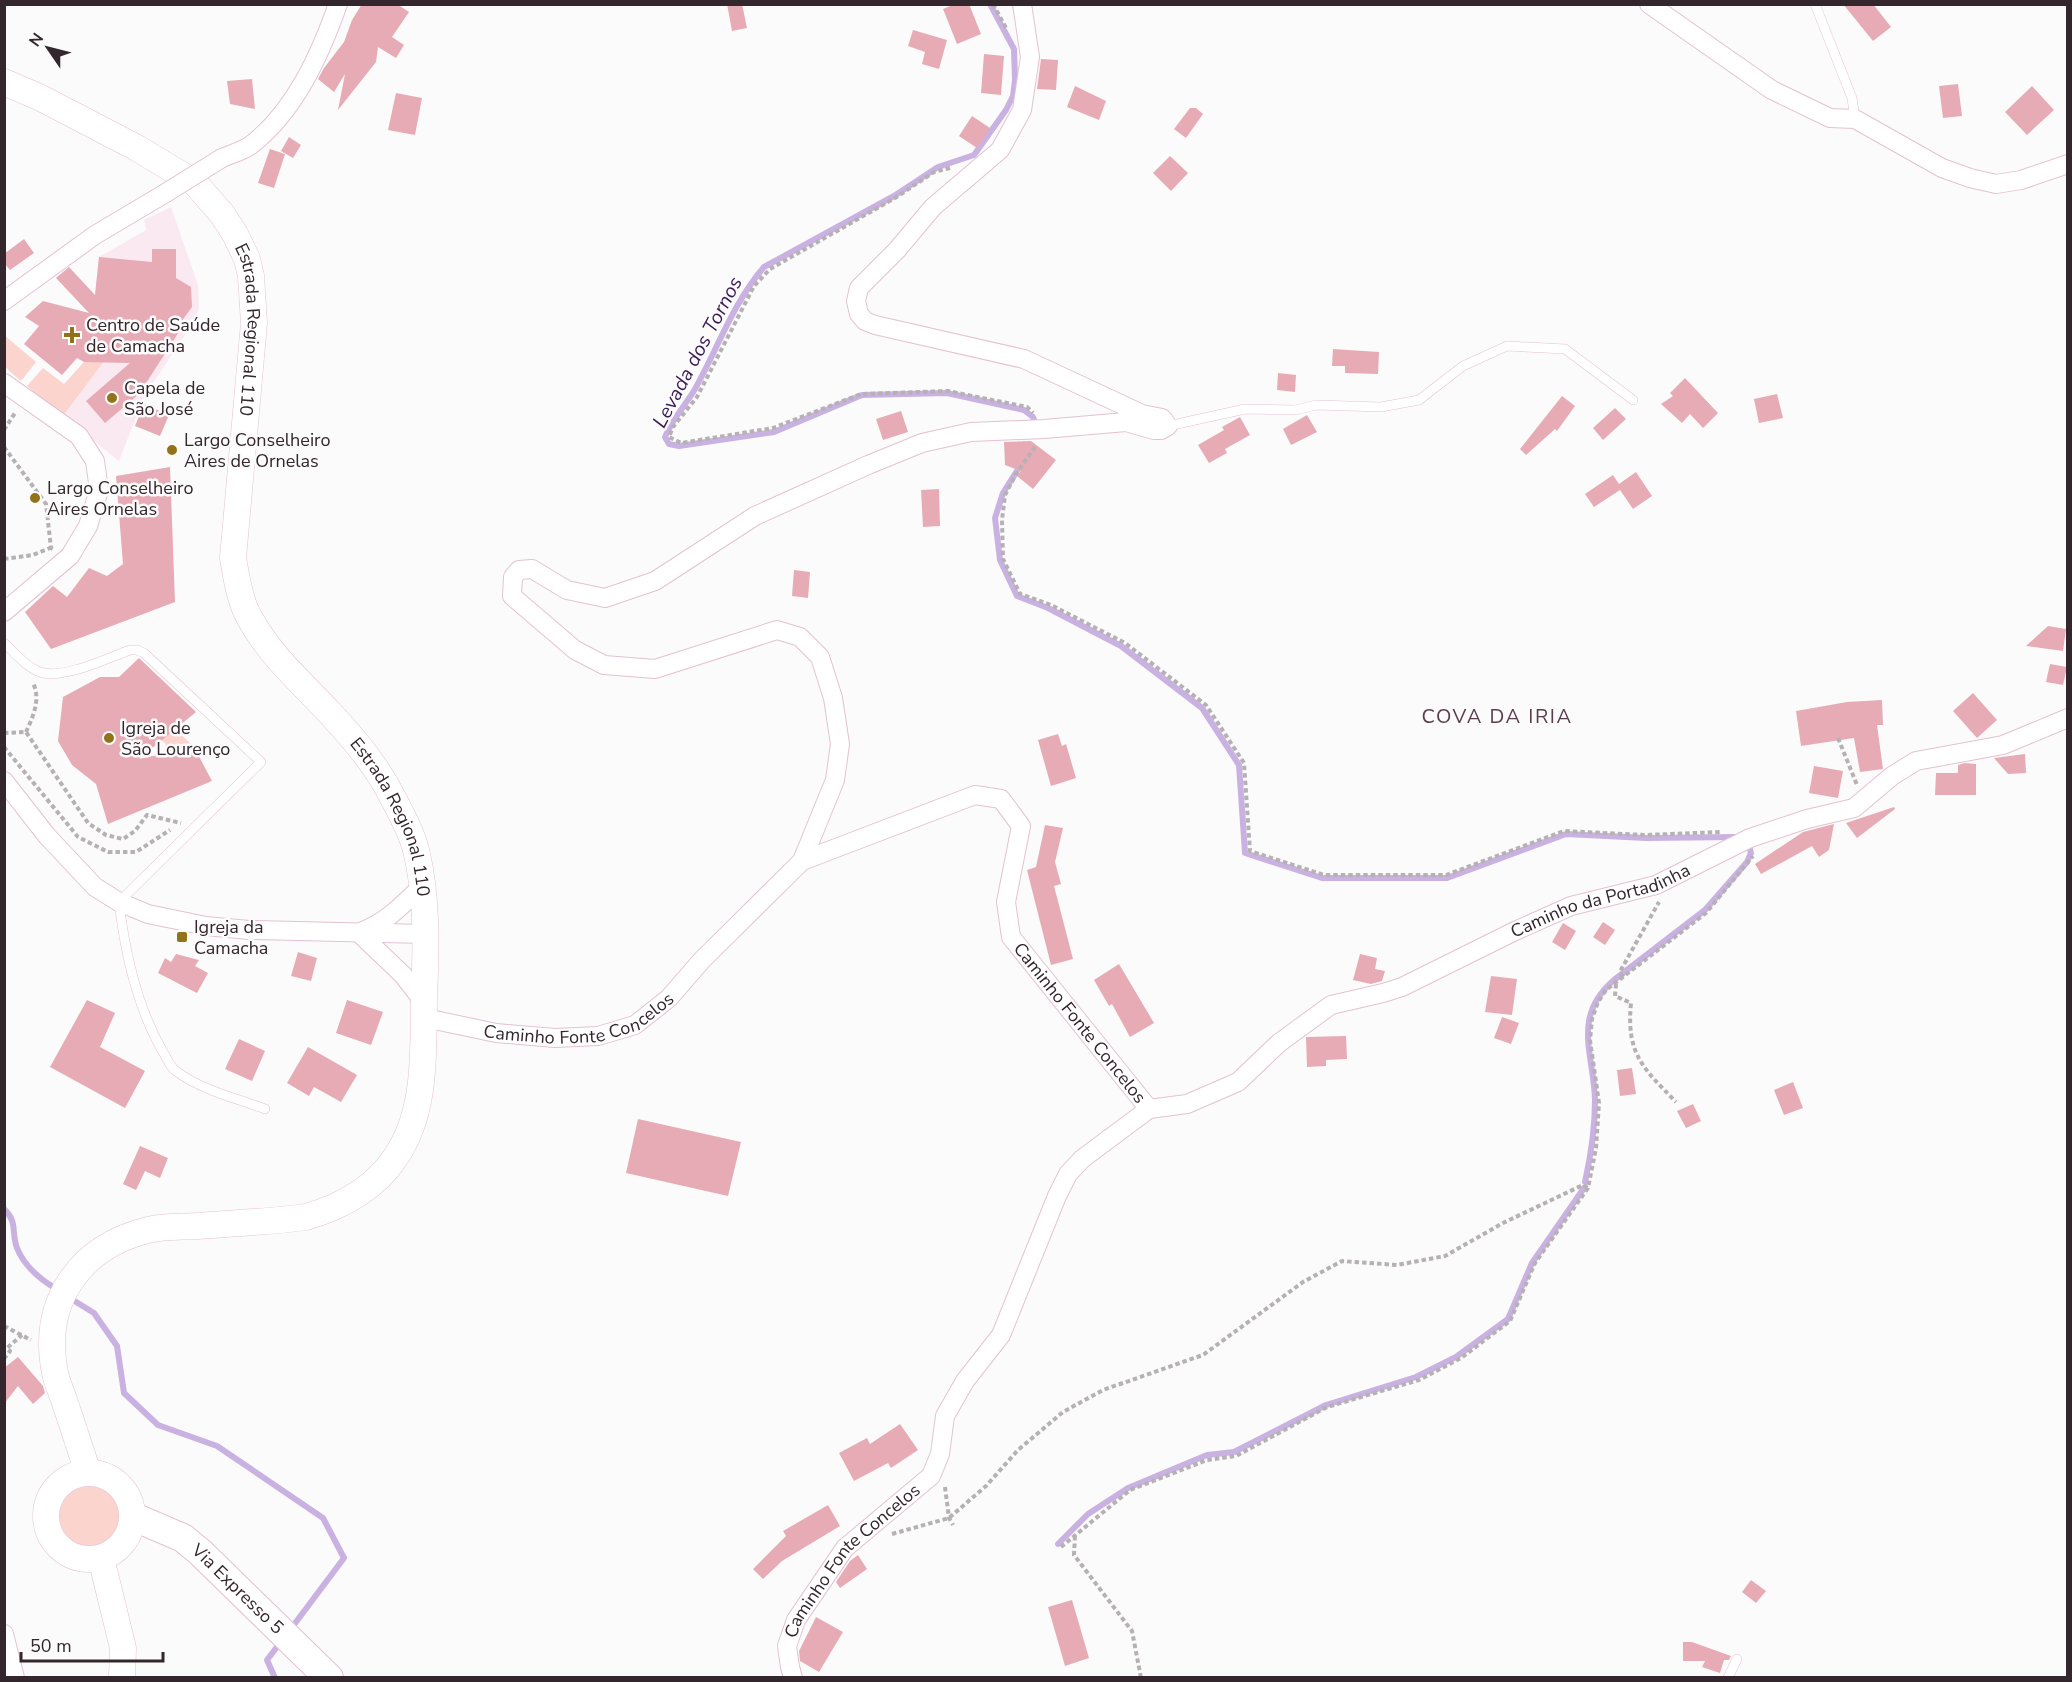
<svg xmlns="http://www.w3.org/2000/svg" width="2072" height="1682" viewBox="0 0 2072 1682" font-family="'Nunito Sans',sans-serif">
<rect width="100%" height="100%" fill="#fbfbfb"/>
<polygon fill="#fbe9f2" points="171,207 198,285 199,307 196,318 144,397 119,461 63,416 131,322 94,303 99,257 146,230 144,220"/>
<g fill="#fcd4ce">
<polygon points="4,335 36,362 21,381 5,367"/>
<polygon points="104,344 113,349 63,416 27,386 43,368 64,384 84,362 92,362"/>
<polygon points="143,724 169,734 175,729 194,747 163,754 166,744"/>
<circle cx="91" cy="1515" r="32"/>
</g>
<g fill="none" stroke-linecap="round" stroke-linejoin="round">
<g stroke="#c9b2e2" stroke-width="6">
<path d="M990,4L1014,49L1015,80L1013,96L1006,110L974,155L938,167L894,196L764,267C733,303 718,348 695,389C685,406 672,419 665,437L669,444L679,446L774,432L862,395L947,393L1024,410L1033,417L1035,423"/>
<polyline points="1022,463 1003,493 995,518 1000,560 1017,596 1048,608 1121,646 1202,708 1239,765 1245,853 1322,878 1447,878 1566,834 1646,838 1737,837"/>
<path d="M1585,1182C1591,1155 1595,1128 1595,1100C1594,1054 1571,1017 1614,980L1705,910L1747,862L1751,853L1749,846"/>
<path d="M4,1209C18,1222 11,1232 17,1248C25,1268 42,1281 60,1291"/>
<polyline points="68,1297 94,1313 117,1346 124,1393 158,1425 217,1446 323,1518 344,1558 290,1630"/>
<polyline points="1058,1544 1088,1514 1128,1488 1207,1455 1234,1452 1326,1405 1416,1377 1456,1357 1508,1319 1532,1263 1584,1188"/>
<polyline points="275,1678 267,1660 280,1643"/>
</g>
</g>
<g fill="#e7abb5">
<polygon points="362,4 397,4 409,12 392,37 404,45 396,58 378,47 376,62 338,110 345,74 334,92 318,79 324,68 344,42 352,20"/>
<polygon points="727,4 742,4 747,28 732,31"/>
<polygon points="955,4 969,4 981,34 957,44 943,9"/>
<polygon points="1843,4 1873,4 1891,27 1873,41"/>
<polygon points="913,30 947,40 939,69 922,64 925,52 908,46"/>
<polygon points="984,54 1004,56 1001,95 981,93"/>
<polygon points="1041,59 1058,60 1056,90 1037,89"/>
<polygon points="252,79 255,109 230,104 227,81"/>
<polygon points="1958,84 1962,116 1943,118 1939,86"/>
<polygon points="1075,86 1106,101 1099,120 1067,107"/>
<polygon points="2032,86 2054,110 2027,135 2005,112"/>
<polygon points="396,93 422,98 415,135 388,130"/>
<polygon points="1190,108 1196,108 1203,114 1186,138 1174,129"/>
<polygon points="972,116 990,128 977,148 959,136"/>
<polygon points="289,137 301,145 293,158 281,151"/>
<polygon points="270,149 285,154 274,188 258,183"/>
<polygon points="1170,156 1188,173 1171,191 1153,173"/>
<polygon points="24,239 34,253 10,270 4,263 4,254"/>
<polygon points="152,249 176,249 176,278 191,287 192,307 181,322 184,324 139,394 105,423 86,401 130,363 84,362 77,358 62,375 24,344 39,326 25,317 43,301 89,313 56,278 69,267 95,295 99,257 152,262"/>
<polygon points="1333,349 1379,352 1378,374 1345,373 1345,366 1332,366"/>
<polygon points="1278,373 1296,375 1295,392 1277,390"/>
<polygon points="1685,378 1718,413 1703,428 1690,414 1682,423 1661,404 1673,396 1670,393"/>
<polygon points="1777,394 1783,418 1759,423 1754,399"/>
<polygon points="1562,396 1575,406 1557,431 1555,429 1526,455 1520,449"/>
<polygon points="144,404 169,415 160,436 135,426"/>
<polygon points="1615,408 1626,419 1603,440 1593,428"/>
<polygon points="901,411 908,432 883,440 876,419"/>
<polygon points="1307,415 1317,432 1291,445 1283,429"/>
<polygon points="1240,417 1250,435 1225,449 1227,453 1209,463 1198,445 1224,430 1222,427"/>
<polygon points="1031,441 1056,460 1033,489 1017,476 1021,471 1005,465 1004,442"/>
<polygon points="170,467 175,602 51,649 25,612 53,586 67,597 89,568 107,576 123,564 116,476"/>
<polygon points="1636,472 1652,496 1633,509 1620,490 1594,507 1585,494 1613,475 1619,484"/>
<polygon points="939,489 940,526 923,527 921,490"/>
<polygon points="794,570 810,572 808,598 792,596"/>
<polygon points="2048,626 2066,629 2063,651 2026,646"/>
<polygon points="139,658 196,712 139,759 194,747 212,781 108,824 96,784 72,765 58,741 63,697 100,677 119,677"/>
<polygon points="2050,664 2067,667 2063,685 2046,682"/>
<polygon points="1973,693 1997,720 1977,738 1953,711"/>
<polygon points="1882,700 1883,725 1877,725 1883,769 1860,772 1854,738 1801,746 1796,711 1847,702"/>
<polygon points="1058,734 1062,746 1066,744 1076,778 1051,786 1038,740"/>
<polygon points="2025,754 2026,773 2008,774 1994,758"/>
<polygon points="1965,763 1976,764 1976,795 1935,795 1936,773 1958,773 1958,765"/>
<polygon points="1814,766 1843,771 1838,798 1809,793"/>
<polygon points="1894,807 1895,809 1857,838 1846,823"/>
<polygon points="1834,824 1829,850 1819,857 1812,846 1761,874 1755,864 1803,832"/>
<polygon points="1045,825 1063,828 1055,862 1061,884 1054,886 1073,959 1051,965 1027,870 1036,867"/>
<polygon points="1603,922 1615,930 1605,945 1593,937"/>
<polygon points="1563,923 1576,931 1565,950 1552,942"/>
<polygon points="298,952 317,958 311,981 291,976"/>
<polygon points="176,954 199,960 195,966 208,973 197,993 158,973 165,958 171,962"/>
<polygon points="1360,954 1377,958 1375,969 1385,971 1382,981 1371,984 1353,980"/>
<polygon points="1119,964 1154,1023 1130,1037 1112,1004 1109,1006 1094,980"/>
<polygon points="1491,976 1517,979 1512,1015 1485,1012"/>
<polygon points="87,1000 115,1013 100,1047 145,1071 125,1108 50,1067"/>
<polygon points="347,1000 383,1012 371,1045 336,1033"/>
<polygon points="1502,1017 1519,1023 1511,1044 1494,1038"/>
<polygon points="1346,1036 1347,1059 1326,1060 1326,1066 1307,1067 1306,1037"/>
<polygon points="239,1039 265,1051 252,1081 225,1069"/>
<polygon points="308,1047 357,1075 341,1102 314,1087 309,1096 287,1083"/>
<polygon points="1632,1068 1636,1094 1620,1096 1617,1070"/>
<polygon points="1793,1082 1803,1108 1784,1115 1774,1090"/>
<polygon points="1693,1104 1701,1121 1686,1128 1677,1111"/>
<polygon points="638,1119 741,1142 728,1196 626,1173"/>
<polygon points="140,1146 168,1158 160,1178 145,1171 136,1190 123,1184"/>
<polygon points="18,1357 43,1386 45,1393 33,1404 18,1386 4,1404 4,1368"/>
<polygon points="900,1424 918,1450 891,1468 888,1463 854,1481 839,1453 867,1438 870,1444"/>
<polygon points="828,1505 840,1526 782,1561 763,1579 753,1569 786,1536 783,1531"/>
<polygon points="858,1555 867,1569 840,1588 836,1582 850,1561"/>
<polygon points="1751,1580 1766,1591 1756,1603 1742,1592"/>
<polygon points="1072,1600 1089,1658 1065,1666 1048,1607"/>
<polygon points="816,1617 843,1632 819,1672 800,1661 799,1651"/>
<polygon points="1683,1642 1692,1642 1731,1656 1729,1660 1724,1660 1720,1673 1702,1667 1705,1661 1683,1661"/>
</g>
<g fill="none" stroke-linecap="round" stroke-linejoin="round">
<g stroke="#e4c1d3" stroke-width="10">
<g id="service">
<polyline points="1815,4 1852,98 1855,119"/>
<polyline points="1168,426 1245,409 1295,410 1316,405 1381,407 1419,400 1463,366 1507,346 1565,349 1633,400"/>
<path d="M4,643C15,653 26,667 40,672C62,680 108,658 130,650H137L144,653L261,762L119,902C125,953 137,1007 163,1052C167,1058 170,1067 176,1071C201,1090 236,1098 265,1109"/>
<polyline points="1728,1678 1737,1659"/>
</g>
</g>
<g stroke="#e4c1d3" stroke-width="20">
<g id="minor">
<polyline points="1649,4 1772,90 1830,118 1855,119 1942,168 1970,178 1996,184 2021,180 2068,164"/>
<path d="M222,158C231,154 243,151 251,145C295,111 320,55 338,4"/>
<polyline points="4,301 95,235 164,194"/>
<polyline points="4,383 79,436 95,461 99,490 88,526 70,556 4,612"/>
<polyline points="4,781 47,836 95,887 119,902 148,914 206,926 249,930 426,934"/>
<polyline points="802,861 835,780 840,744 833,698 820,657 800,637 777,630 655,669 604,665 575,650 512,596 513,577 519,570 532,569 567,590 605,598 655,581 755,516 868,465 922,443 971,432 1044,429 1126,422 1154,430 1161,430 1168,426 1162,418 1142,414 1024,359 875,325 865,321 859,314 856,301 859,288 897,250 933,207 1000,150 1022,110 1030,57 1022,4"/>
<path d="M363,931C388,921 403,904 422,886"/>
<polyline points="359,933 403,975 424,1002"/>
<path id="s1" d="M425,1018L496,1033L555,1038L598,1036L635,1025L669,998L702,960L802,861L975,795L1001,799L1021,826L1006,902L1011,937L1149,1109"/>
<polyline points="4,1634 15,1678"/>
<path id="s2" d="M793,1678L790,1667L787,1646L796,1620L845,1548L931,1476L940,1454L945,1416L965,1381L1001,1335L1057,1196L1068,1174L1082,1159L1149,1109L1187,1104L1238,1082L1279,1043L1331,1005L1383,993L1402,987L1513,932L1571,906L1656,885L1750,838L1807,819L1854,808L1892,776L1916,761L2003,745L2068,718"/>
</g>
</g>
<g stroke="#e4c1d3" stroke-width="27">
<g id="secondary">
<path id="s3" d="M4,82L41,98L137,148L195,183L222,214L235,234L247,259L251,276L254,323L233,558C236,576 239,595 246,611C266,652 299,680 329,712C354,739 378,767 394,800C402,815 412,833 416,850C428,899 426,950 424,999C423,1052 427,1113 395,1158C374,1189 341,1207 306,1217C270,1222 234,1223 197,1226C181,1227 163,1226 148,1230C79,1247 41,1302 55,1373C57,1383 62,1393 65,1403C73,1426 80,1449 88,1472"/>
<circle cx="89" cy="1516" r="43"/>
<polyline points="101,1558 123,1648 122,1678"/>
</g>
</g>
<g stroke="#e4c1d3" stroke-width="30">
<g id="primary">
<path id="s4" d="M134,1517L183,1538L200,1552L329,1678"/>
</g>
</g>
<g stroke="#b6b1b3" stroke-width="4" stroke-dasharray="4.5 3" stroke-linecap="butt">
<polyline points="993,4 1006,28"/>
<polyline points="950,168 934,172 895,198 770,269 754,286 697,397 673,427 669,437 681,443 773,428 861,394 948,391 1027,407 1033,413"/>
<polyline points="4,430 15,413"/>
<polyline points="4,447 46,504 51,548 53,549"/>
<polyline points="1035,447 1016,474 1005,495 1002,520 1003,559 1020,594 1051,605 1125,643 1206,705 1244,763 1250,851 1324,875 1446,875 1564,831 1645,835 1721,832"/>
<polyline points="4,559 33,555 50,548"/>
<path d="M26,732C33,717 41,699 33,683"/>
<polyline points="4,733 26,732 88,823 106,835 123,839 135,831 147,815 181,823"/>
<polyline points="1838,738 1857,785"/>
<polyline points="4,747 78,837 108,852 136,852 170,830"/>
<polyline points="1623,977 1620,972 1622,968 1659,902"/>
<path d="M1616,984L1615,996L1631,1003C1626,1054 1643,1068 1676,1102"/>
<polyline points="4,1326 31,1340"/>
<polyline points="4,1359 10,1351 7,1348 22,1335"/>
<polyline points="945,1487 949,1518 953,1525"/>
<polyline points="892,1534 949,1518 986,1486 1018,1450 1063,1412 1103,1390 1203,1355 1303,1282 1342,1261 1397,1265 1445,1256 1503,1223 1583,1185 1588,1188"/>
<polyline points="1075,1536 1074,1555 1132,1631 1141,1678"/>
<polyline points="1061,1547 1130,1490 1207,1460 1236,1456 1327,1407 1419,1380 1461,1358 1510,1321 1535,1263 1588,1188 1596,1148 1599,1103 1590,1040 1592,1019 1598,1002 1606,990 1706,913 1753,856"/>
</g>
<use href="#service" stroke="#fff" stroke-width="9"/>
<use href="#minor" stroke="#fff" stroke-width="18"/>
<use href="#secondary" stroke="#fff" stroke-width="26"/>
<use href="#primary" stroke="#fff" stroke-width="28"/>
<g stroke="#e4c1d3" stroke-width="20" stroke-linecap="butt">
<polyline id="minor-bridge" points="164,194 222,158"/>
</g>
<use href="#minor-bridge" stroke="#fff" stroke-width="18"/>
</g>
<g fill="#927319" stroke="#fbfbfb" stroke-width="2">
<path d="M69 326h6v6h6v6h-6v6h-6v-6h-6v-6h6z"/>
<circle cx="112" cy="398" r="6"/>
<circle cx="172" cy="450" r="6"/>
<circle cx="35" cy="498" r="6"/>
<circle cx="109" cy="738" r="6"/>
<rect x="176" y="931" width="12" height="12" rx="3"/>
</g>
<g text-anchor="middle" stroke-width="5" stroke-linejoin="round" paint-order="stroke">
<g font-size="18" fill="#33262d" stroke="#fbfbfb" text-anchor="start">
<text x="86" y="331">Centro de Saúde<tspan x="86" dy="21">de Camacha</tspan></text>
<text x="124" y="394">Capela de<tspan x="124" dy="21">São José</tspan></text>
<text x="184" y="446">Largo Conselheiro<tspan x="184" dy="21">Aires de Ornelas</tspan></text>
<text x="47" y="494">Largo Conselheiro<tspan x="47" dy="21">Aires Ornelas</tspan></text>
<text x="121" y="734">Igreja de<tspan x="121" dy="21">São Lourenço</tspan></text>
<text x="194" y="933">Igreja da<tspan x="194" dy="21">Camacha</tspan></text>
</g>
<g font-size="18" fill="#33262d" stroke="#fbfbfb">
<text dy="6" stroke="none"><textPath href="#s3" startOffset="380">Estrada Regional 110</textPath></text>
<text dy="6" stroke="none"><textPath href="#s3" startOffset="920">Estrada Regional 110</textPath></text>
<text dy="6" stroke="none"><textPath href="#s2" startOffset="1204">Caminho da Portadinha</textPath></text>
<text dy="6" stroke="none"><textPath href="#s1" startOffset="160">Caminho Fonte Concelos</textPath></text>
<text dy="6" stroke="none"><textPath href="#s1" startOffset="916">Caminho Fonte Concelos</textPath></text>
<text dy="6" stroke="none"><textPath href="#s2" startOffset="142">Caminho Fonte Concelos</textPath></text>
<text dy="6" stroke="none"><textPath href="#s4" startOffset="128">Via Expresso 5</textPath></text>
</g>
<g font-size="20" font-style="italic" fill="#3a1b54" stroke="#fbfbfb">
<text transform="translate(697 352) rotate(-62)" y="7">Levada dos Tornos</text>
</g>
<g font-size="20" letter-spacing="1.5" fill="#5a3d4c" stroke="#fbfbfb">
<text x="1497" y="723">COVA DA IRIA</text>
</g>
</g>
<rect width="2072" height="1682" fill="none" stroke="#33262d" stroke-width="12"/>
<g transform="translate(48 48) rotate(305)" stroke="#fbfbfb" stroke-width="4.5" paint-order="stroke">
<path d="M0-4.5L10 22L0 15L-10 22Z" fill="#33262d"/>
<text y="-9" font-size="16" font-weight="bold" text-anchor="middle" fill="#33262d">N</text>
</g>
<path d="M21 1652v9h142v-9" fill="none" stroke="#33262d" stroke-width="3"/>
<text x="30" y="1652" font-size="18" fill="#33262d" stroke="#fbfbfb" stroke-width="4.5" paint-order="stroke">50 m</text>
</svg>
